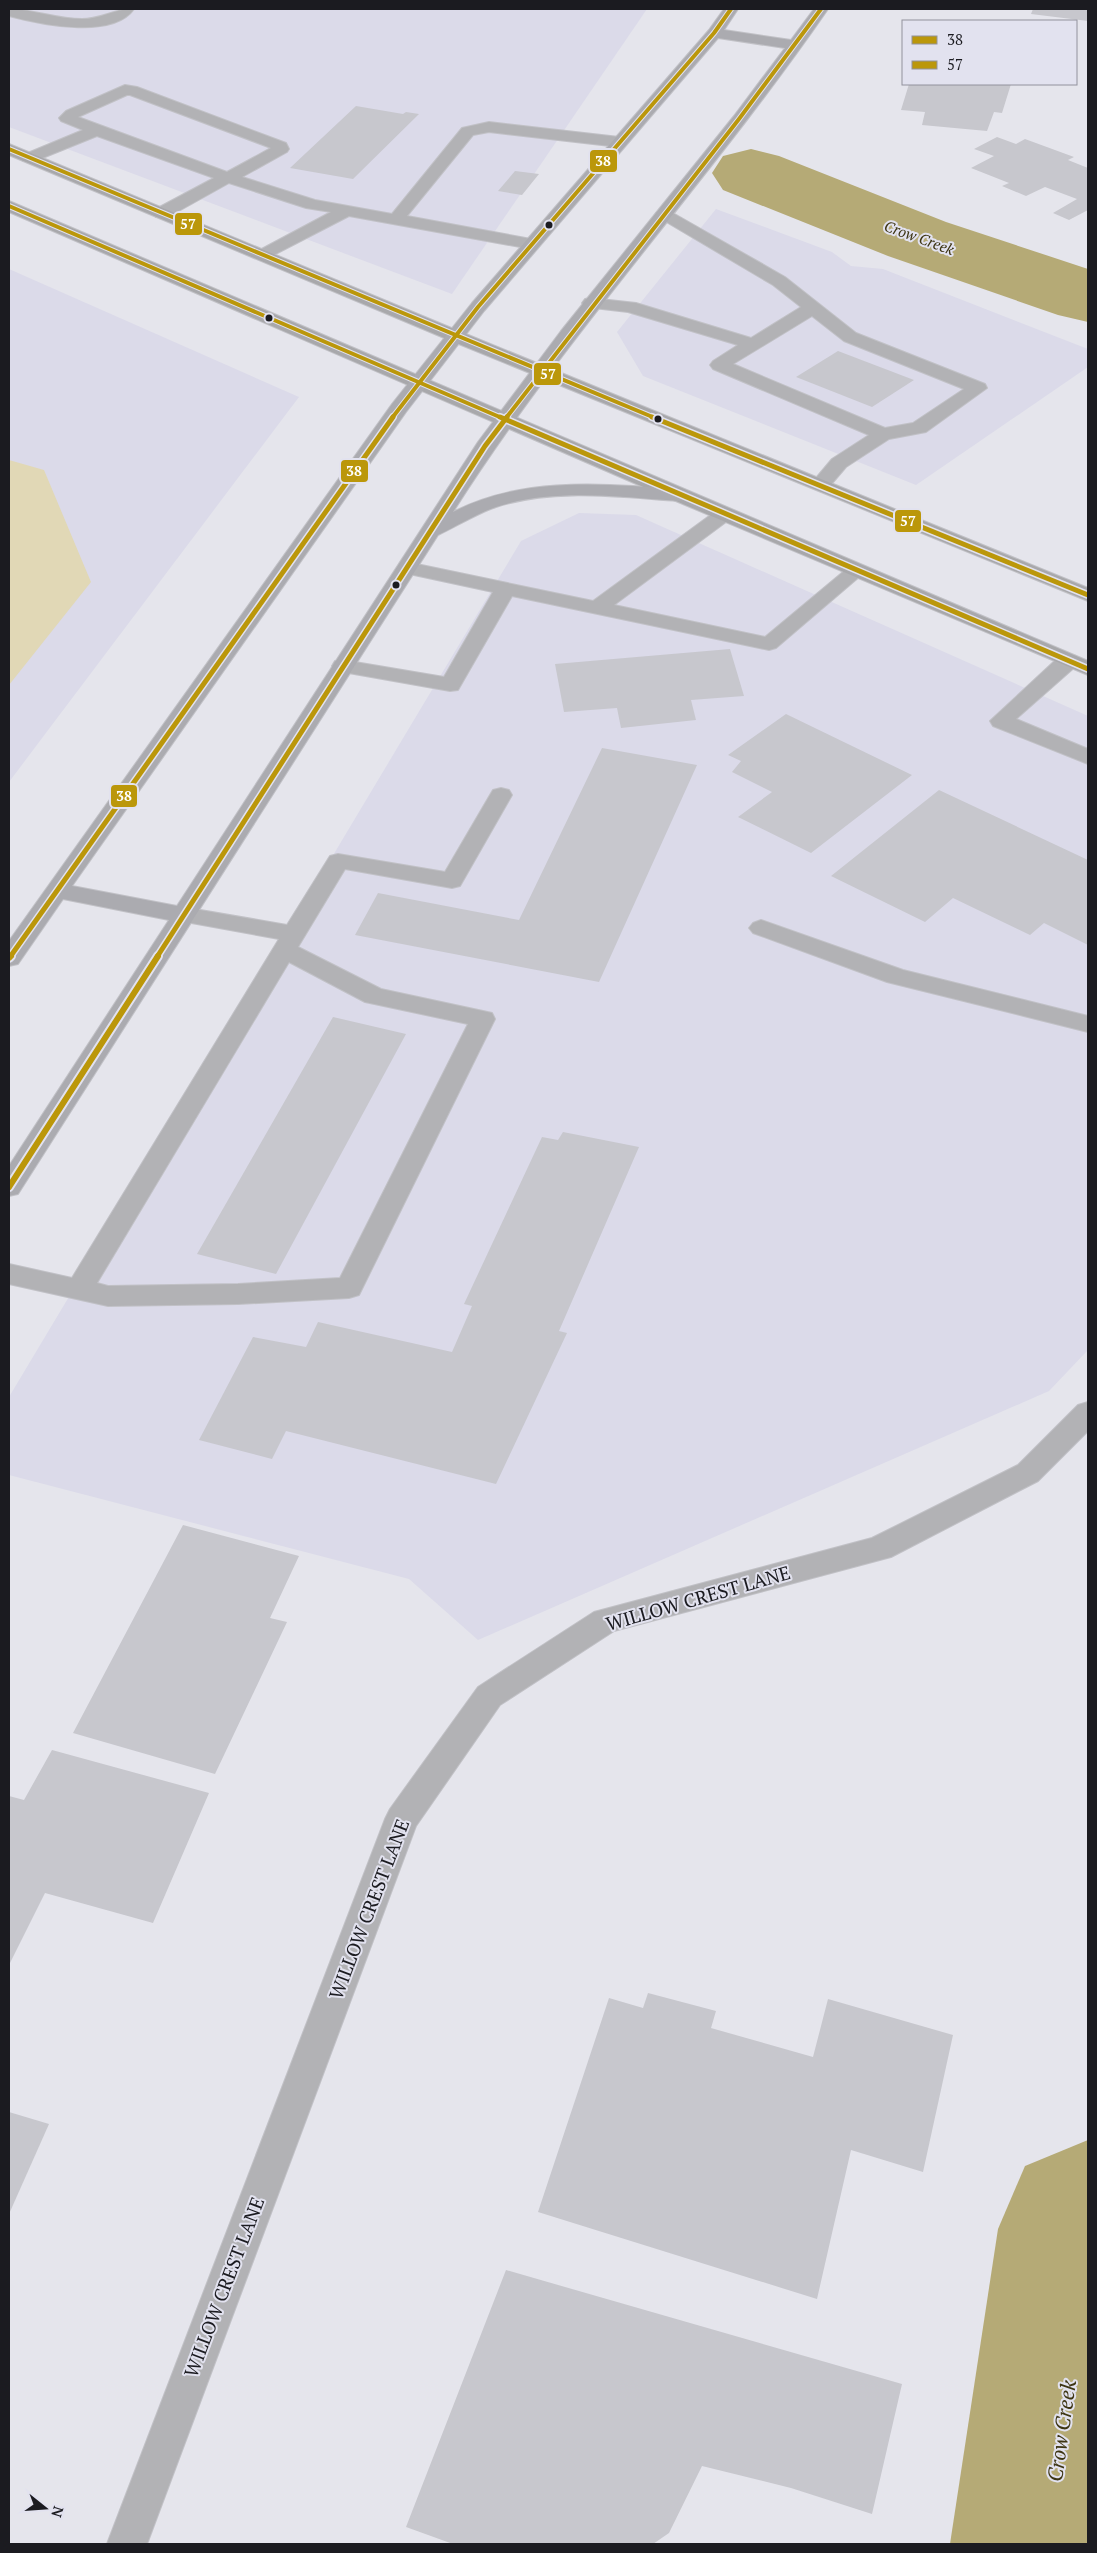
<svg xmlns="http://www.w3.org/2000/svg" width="1097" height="2553" viewBox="0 0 1097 2553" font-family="'PT Serif',serif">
<rect width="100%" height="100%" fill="#e5e5ec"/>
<g fill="#dbdae9">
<polygon points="9,9 647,9 452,294 9,127"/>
<polygon points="716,209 832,252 851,266 883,269 1088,349 1088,367 916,485 643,376 617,332"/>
<polygon points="9,269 299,397 9,782"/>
<polygon points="579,513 636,515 1088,716 1088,1350 1049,1391 478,1640 409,1579 9,1475 9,1397 521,541"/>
</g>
<polygon fill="#e1d8b6" points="9,460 44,470 91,582 9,685"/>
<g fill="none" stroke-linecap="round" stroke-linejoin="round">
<g fill="#b5aa76" fill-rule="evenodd">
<polygon points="751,149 779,156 946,222 1088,269 1088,322 1058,315 888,256 723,190 712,173 723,156"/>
<polygon points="1088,2140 1088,2544 950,2544 998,2229 1025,2166"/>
</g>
</g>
<g fill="#c7c7cd">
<polygon points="1033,9 1088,9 1088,21 1031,14"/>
<polygon points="909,84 1011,84 1002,113 994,112 987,131 922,125 925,112 901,110"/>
<polygon points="356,106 403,114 406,112 419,114 353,179 290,168"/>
<polygon points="997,137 1016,144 1025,139 1074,157 1068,160 1088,168 1088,210 1069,220 1053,213 1077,199 1045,187 1026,196 1002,186 1009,183 971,168 994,156 974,149"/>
<polygon points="515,171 539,174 522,195 498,191"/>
<polygon points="838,351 914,380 872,407 796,377"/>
<polygon points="730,649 744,696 691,700 696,720 621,728 617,708 564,712 555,664"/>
<polygon points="786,714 912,775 811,853 738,817 772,792 732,772 741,761 728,755"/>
<polygon points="602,748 697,765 599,982 355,935 378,893 519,920"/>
<polygon points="939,790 1088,860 1088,945 1044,923 1030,935 953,898 925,922 831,876"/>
<polygon points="333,1017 406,1034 276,1274 197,1254"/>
<polygon points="563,1132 639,1147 559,1331 567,1333 496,1484 286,1431 272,1459 199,1440 253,1337 306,1347 318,1322 452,1352 472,1306 464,1304 542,1137 558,1140"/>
<polygon points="183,1525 299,1556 270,1618 287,1622 215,1774 73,1733"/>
<polygon points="52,1750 209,1793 153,1923 45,1893 9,1965 9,1796 24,1800"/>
<polygon points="648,1993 716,2011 711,2028 813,2057 828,1999 953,2035 923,2172 851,2150 817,2299 538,2212 609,1998 643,2008"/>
<polygon points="9,2112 49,2124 9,2214"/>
<polygon points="506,2270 902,2384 872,2514 791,2488 702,2466 669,2533 653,2544 453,2544 406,2527"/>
</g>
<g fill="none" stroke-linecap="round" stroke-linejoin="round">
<g stroke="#c1c1c6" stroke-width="2">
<g id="lane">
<path d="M9,9C32,9 56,19 82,19C101,19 116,8 134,9C112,40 39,24 9,16Z"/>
<path d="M125,85L137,87L286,143L289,149L287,152L242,177L315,200L392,214L462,128L489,122L619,137L627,142L619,147L489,132L473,135L407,216L531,239L537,240L539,244L537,248L531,249L349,216L264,260L258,259L255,255L258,251L331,212L306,208L229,183L168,217H156L154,213L156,209L214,178L97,136L35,161H23L21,158L23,155L83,130L61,121L59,118L66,111ZM127,95H130L271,148L227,172L78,117Z"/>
<path d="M664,208L785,277L856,333L985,384L987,388L926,432L889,439L846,467L828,488H814L811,484L832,459L869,435L713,369L710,365L713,361L738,345L628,312L585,307L582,303L585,299L591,298L636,303L751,338L801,307L773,285L658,217L656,213ZM812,316L844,341L964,389L913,423L885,428L733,364Z"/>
<polygon points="723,509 730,511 733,515 730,519 614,605 765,637 849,567 863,567 866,571 776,648 769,650 512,596 458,690 450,691 343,672 335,671 332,666 335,661 343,660 444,677 493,592 400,572 397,568 400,564 407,562 593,601 716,511"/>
<polygon points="1068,655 1076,656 1079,661 1076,666 1016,719 1088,749 1088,764 993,726 990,721 1060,656"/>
<path d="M501,788L509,790L512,795L460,886L452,888L345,869L298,947L381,989L483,1011L492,1013L495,1019L359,1295L349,1298L238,1304L108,1306L9,1284V1264L72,1278L279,939L175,920L171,915L175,910L183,907L287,925L330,856L338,854L445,872L490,795L493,790ZM289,962L365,1002L468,1024L340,1278L238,1284L108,1286L97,1283Z"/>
<polygon points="761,920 903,970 1088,1016 1088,1032 887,982 753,933 749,928 753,923"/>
</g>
</g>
<g stroke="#c1c1c6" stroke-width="2">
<polygon id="street" points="1088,1402 1088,1431 1038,1481 891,1557 614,1631 500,1705 416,1826 147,2544 107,2544 385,1819 390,1809 478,1687 594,1612 872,1538 1018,1465 1078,1405"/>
</g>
<g stroke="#c1c1c6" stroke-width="2">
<g id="secondary">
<polygon points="9,144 461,332 1088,588 1088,601 449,340 9,155"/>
<polygon points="9,201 1088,661 1088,675 671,499 9,212"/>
</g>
</g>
<g stroke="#c1c1c6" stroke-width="2">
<path id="primary" d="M724,9H738L724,30L791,40L814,9H828C710,180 565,335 453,512C523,476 602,484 678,489L685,491L688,495L685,499L678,501C618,497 554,488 496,507C476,514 457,526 438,535L18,1194L9,1196V1166L169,920L63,899L18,964L9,966V941L392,404L472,303L709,30ZM718,38L785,48L734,116L561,331L478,442L177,906L72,886L406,412L484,311Z"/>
</g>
<use href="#lane" fill="#b2b2b5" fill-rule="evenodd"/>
<use href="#street" fill="#b2b2b5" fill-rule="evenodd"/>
<use href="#secondary" fill="#a8a8ab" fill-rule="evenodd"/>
<use href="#primary" fill="#ababb0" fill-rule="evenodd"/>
<g stroke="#e2e2ef" stroke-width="6">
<g id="bus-1-far2">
<polyline points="392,418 478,307 714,33 731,9"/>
<polyline points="506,418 739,119 821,9"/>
</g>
</g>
<g stroke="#e2e2ef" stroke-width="8">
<g id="bus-1-far1">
<polyline points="10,957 393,417"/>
<polyline points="157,957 485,446 507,417"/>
</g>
</g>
<g stroke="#e2e2ef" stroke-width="10">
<g id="bus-1">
<polyline points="9,958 11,956"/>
<polyline points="9,1187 158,956"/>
</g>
</g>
<g stroke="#e2e2ef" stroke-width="6">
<g id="bus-2-far1">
<polyline points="9,149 655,418"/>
<polyline points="9,206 502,418"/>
</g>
</g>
<g stroke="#e2e2ef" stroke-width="8">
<g id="bus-2">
<polyline points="500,417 1088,669"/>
<polyline points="652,417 1088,595"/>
</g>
</g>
<use href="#bus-1-far2" stroke="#bb970a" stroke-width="4"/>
<use href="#bus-1-far1" stroke="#bb970a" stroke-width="5"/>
<use href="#bus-1" stroke="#bb970a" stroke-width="6"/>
<use href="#bus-2-far1" stroke="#bb970a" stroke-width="4"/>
<use href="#bus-2" stroke="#bb970a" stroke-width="5"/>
</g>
<g fill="#1b1b20" stroke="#e2e2ef" stroke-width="2">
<circle cx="549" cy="225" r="4.5"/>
<circle cx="269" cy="318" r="4.5"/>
<circle cx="658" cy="419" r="4.5"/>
<circle cx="396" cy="585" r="4.5"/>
</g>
<g text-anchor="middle" stroke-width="4" stroke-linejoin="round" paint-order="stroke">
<g font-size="15" font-style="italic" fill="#3d3513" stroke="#e2e2ef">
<text transform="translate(919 238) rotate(20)" y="5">Crow Creek</text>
</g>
<g font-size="19" fill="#1b1b20" stroke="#e2e2ef">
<text transform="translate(698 1598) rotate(-16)" y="7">WILLOW CREST LANE</text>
<text transform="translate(369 1909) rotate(-69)" y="7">WILLOW CREST LANE</text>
<text transform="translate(224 2287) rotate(-69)" y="7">WILLOW CREST LANE</text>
</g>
<g font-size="21" font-style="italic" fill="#3d3513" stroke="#e2e2ef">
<text transform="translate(1062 2431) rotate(-82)" y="7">Crow Creek</text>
</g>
</g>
<g stroke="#e2e2ef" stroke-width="2">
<rect x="589" y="149" width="29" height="24" rx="5" fill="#bb970a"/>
<rect x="174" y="212" width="29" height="24" rx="5" fill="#bb970a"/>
<rect x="533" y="362" width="29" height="24" rx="5" fill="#bb970a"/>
<rect x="340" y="459" width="29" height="24" rx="5" fill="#bb970a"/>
<rect x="894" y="509" width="28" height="24" rx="5" fill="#bb970a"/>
<rect x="110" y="784" width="28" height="24" rx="5" fill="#bb970a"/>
</g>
<g font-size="14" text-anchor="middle" font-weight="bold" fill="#fff">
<text x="603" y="166">38</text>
<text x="188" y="229">57</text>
<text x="548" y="379">57</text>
<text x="354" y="476">38</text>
<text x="908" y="526">57</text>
<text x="124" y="801">38</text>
</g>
<rect width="1097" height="2553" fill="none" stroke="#1b1b20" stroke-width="20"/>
<rect x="902" y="20" width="175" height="65" fill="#e2e2ef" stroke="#92929c"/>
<rect x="912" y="36" width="25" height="8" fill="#bb970a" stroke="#92929c"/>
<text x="947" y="45" font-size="15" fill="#1b1b20">38</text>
<rect x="912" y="61" width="25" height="8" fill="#bb970a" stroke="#92929c"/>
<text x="947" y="70" font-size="15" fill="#1b1b20">57</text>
<g transform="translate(45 2508) rotate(107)" stroke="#e2e2ef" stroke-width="4" paint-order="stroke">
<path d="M0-4L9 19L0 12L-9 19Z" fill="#1b1b20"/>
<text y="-8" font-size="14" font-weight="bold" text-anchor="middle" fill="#1b1b20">N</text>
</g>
</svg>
